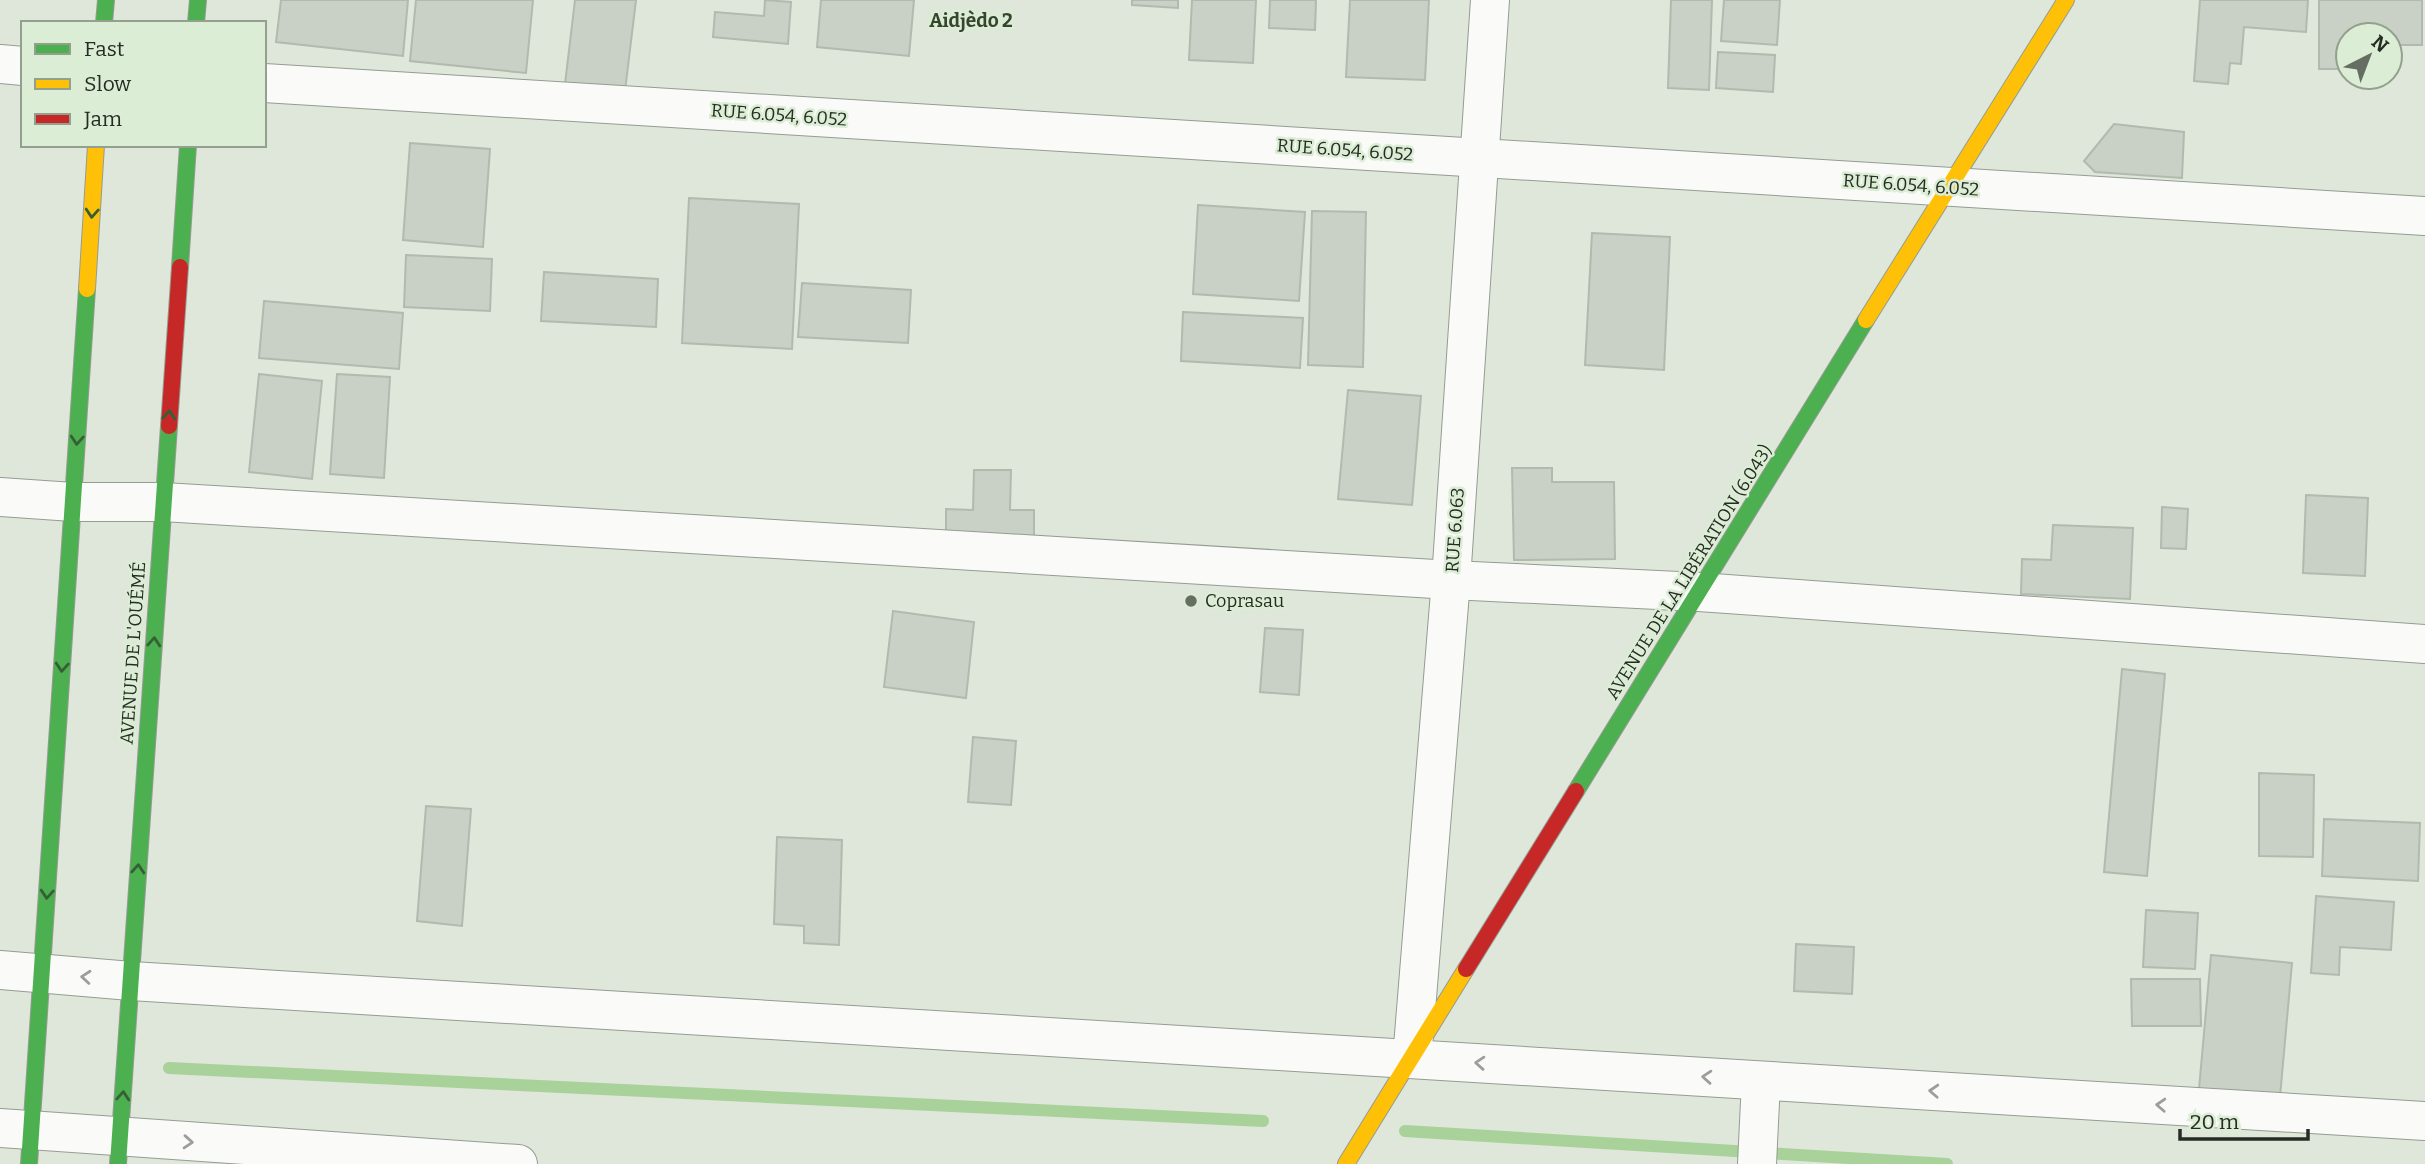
<svg xmlns="http://www.w3.org/2000/svg" width="2425" height="1164" viewBox="0 0 2425 1164" font-family="Bitter,serif">
<rect width="100%" height="100%" fill="#dee7da"/>
<g fill="none" stroke-linecap="round" stroke-linejoin="round">
<g stroke="#a9d19a" stroke-width="12">
<polyline points="169,1068 1263,1121"/>
<polyline points="1405,1131 1947,1164"/>
</g>
</g>
<g fill="#c9d0c6" stroke="#b2b9af" stroke-width="2">
<polygon points="281,0 408,0 403,56 276,42"/>
<polygon points="416,0 533,0 526,73 410,61"/>
<polygon points="575,0 636,0 625,91 565,84"/>
<polygon points="765,0 791,2 788,44 713,37 715,12 764,16"/>
<polygon points="821,0 914,0 909,56 817,47"/>
<polygon points="1132,0 1178,0 1178,8 1132,5"/>
<polygon points="1192,0 1256,0 1253,63 1189,60"/>
<polygon points="1270,0 1316,0 1315,30 1269,28"/>
<polygon points="1350,0 1429,0 1425,80 1346,77"/>
<polygon points="1671,0 1712,0 1709,90 1668,88"/>
<polygon points="1724,0 1780,0 1777,45 1721,41"/>
<polygon points="2200,0 2308,0 2306,32 2244,27 2241,64 2230,63 2228,84 2194,81"/>
<polygon points="2319,0 2422,0 2422,45 2390,45 2390,35 2348,35 2348,69 2319,69"/>
<polygon points="1718,52 1775,55 1773,92 1716,88"/>
<polygon points="2114,124 2184,132 2182,178 2095,172 2084,161"/>
<polygon points="410,143 490,149 483,247 403,240"/>
<polygon points="689,198 799,204 792,349 682,343"/>
<polygon points="1198,205 1305,212 1299,301 1193,294"/>
<polygon points="1312,211 1366,212 1363,367 1308,365"/>
<polygon points="1592,233 1670,237 1664,370 1585,365"/>
<polygon points="406,255 492,259 490,311 404,307"/>
<polygon points="544,272 658,279 656,327 541,321"/>
<polygon points="802,283 911,290 908,343 798,337"/>
<polygon points="264,301 403,313 399,369 259,358"/>
<polygon points="1183,312 1303,318 1300,368 1181,361"/>
<polygon points="259,374 322,381 312,479 249,472"/>
<polygon points="337,374 390,377 384,478 330,474"/>
<polygon points="1348,390 1421,396 1412,505 1338,499"/>
<polygon points="1512,468 1552,468 1552,482 1614,482 1615,559 1514,560"/>
<polygon points="974,470 1011,470 1010,510 1034,510 1034,544 946,543 946,509 973,510"/>
<polygon points="2306,495 2368,498 2365,576 2303,573"/>
<polygon points="2162,507 2188,509 2186,549 2161,548"/>
<polygon points="2053,525 2133,528 2130,599 2021,594 2022,559 2051,560"/>
<polygon points="893,611 974,622 966,698 884,687"/>
<polygon points="1265,628 1303,630 1299,695 1260,692"/>
<polygon points="2122,669 2165,674 2147,876 2104,872"/>
<polygon points="973,737 1016,741 1011,805 968,802"/>
<polygon points="2259,773 2314,775 2313,857 2259,856"/>
<polygon points="426,806 471,809 462,926 417,921"/>
<polygon points="2324,819 2420,823 2418,881 2322,876"/>
<polygon points="777,837 842,840 839,945 804,943 804,926 774,924"/>
<polygon points="2316,896 2394,902 2391,950 2340,947 2339,975 2311,973"/>
<polygon points="2146,910 2198,913 2195,969 2143,967"/>
<polygon points="1796,944 1854,947 1852,994 1794,991"/>
<polygon points="2211,955 2292,963 2280,1097 2199,1089"/>
<polygon points="2131,979 2200,979 2201,1026 2132,1026"/>
</g>
<g fill="none" stroke-linecap="round" stroke-linejoin="round">
<g stroke="#959c92" stroke-width="40">
<g id="street">
<polyline points="0,64 23,66"/>
<polyline points="264,83 2425,216"/>
<polyline points="0,497 73,502 163,502 1451,580 1699,592 2425,644"/>
<polyline points="0,970 131,981 2425,1121"/>
<polyline points="1412,1059 1451,580 1490,0"/>
<polyline points="0,1128 518,1164"/>
<polyline points="1757,1164 1761,1081"/>
</g>
</g>
<g stroke="#959c92" stroke-width="18">
<g id="fast">
<polyline points="104,23 106,0"/>
<polyline points="196,23 198,0"/>
<polyline points="180,267 188,145"/>
<polyline points="1576,791 1866,320"/>
<polyline points="29,1164 87,289"/>
<polyline points="118,1164 169,426"/>
</g>
</g>
<g stroke="#959c92" stroke-width="18">
<g id="slow">
<polyline points="87,289 96,145"/>
<polyline points="1866,320 2066,0"/>
<polyline points="1346,1164 1466,969"/>
</g>
</g>
<g stroke="#959c92" stroke-width="18">
<g id="jam">
<polyline points="169,426 180,267"/>
<polyline points="1466,969 1576,791"/>
</g>
</g>
<use href="#street" stroke="#fafbf9" stroke-width="38"/>
<use href="#fast" stroke="#4caf50" stroke-width="16"/>
<use href="#slow" stroke="#ffc107" stroke-width="16"/>
<use href="#jam" stroke="#c62828" stroke-width="16"/>
</g>
<defs><path id="oneway-chevron" d="M-2-3.5L2.5 0L-2 3.5" fill="none" stroke-width="1.6" stroke-linecap="round" stroke-linejoin="round" transform="scale(1.75)"/></defs>
<g stroke="#356035">
<use href="#oneway-chevron" transform="translate(92 213) rotate(94)"/>
<use href="#oneway-chevron" transform="translate(169 415) rotate(-86)"/>
<use href="#oneway-chevron" transform="translate(77 440) rotate(94)"/>
<use href="#oneway-chevron" transform="translate(154 642) rotate(-86)"/>
<use href="#oneway-chevron" transform="translate(62 667) rotate(94)"/>
<use href="#oneway-chevron" transform="translate(138 869) rotate(-86)"/>
<use href="#oneway-chevron" transform="translate(47 894) rotate(94)"/>
<use href="#oneway-chevron" transform="translate(123 1096) rotate(-86)"/>
</g>
<g stroke="#9b9e99">
<use href="#oneway-chevron" transform="translate(86 977) rotate(-175)"/>
<use href="#oneway-chevron" transform="translate(1480 1063) rotate(-176)"/>
<use href="#oneway-chevron" transform="translate(1707 1077) rotate(-176)"/>
<use href="#oneway-chevron" transform="translate(1934 1091) rotate(-177)"/>
<use href="#oneway-chevron" transform="translate(2161 1105) rotate(-177)"/>
<use href="#oneway-chevron" transform="translate(188 1142) rotate(4)"/>
</g>
<circle fill="#666d63" stroke="#dbedd4" stroke-width="2.5" cx="1191" cy="601" r="7"/>
<g text-anchor="middle" stroke-width="5" stroke-linejoin="round" paint-order="stroke">
<g font-size="18" fill="#262c23" stroke="#dbedd4">
<text transform="translate(779 115) rotate(4)" y="6">RUE 6.054, 6.052</text>
<text transform="translate(1345 150) rotate(4)" y="6">RUE 6.054, 6.052</text>
<text transform="translate(1911 185) rotate(4)" y="6">RUE 6.054, 6.052</text>
<text transform="translate(1455 530) rotate(-86)" y="6">RUE 6.063</text>
<text transform="translate(1689 572) rotate(-58)" y="6">AVENUE DE LA LIBÉRATION (6.043)</text>
<text transform="translate(133 653) rotate(-86)" y="6">AVENUE DE L'OUÉMÉ</text>
</g>
<g font-size="18" fill="#262c23" stroke="#dbedd4" text-anchor="start">
<text x="1205" y="607">Coprasau</text>
</g>
<g font-size="19" font-weight="bold" fill="#364430" stroke="#dbedd4">
<text x="971" y="27">Aidjèdo 2</text>
</g>
</g>
<rect x="21" y="21" width="245" height="126" fill="#dbedd4" stroke="#93a08d" stroke-width="2"/>
<rect x="35" y="44" width="35" height="10" fill="#4caf50" stroke="#93a08d" stroke-width="2"/>
<text x="84" y="56" font-size="21" fill="#262c23">Fast</text>
<rect x="35" y="79" width="35" height="10" fill="#ffc107" stroke="#93a08d" stroke-width="2"/>
<text x="84" y="91" font-size="21" fill="#262c23">Slow</text>
<rect x="35" y="114" width="35" height="10" fill="#c62828" stroke="#93a08d" stroke-width="2"/>
<text x="84" y="126" font-size="21" fill="#262c23">Jam</text>
<g transform="translate(2369 56) rotate(42)"><circle r="33" fill="#dbedd4" stroke="#93a08d" stroke-width="2"/>
<path d="M0-5L12 26L0 18L-12 26Z" fill="#666d63"/>
<text y="-10" font-size="19" font-weight="bold" text-anchor="middle" fill="#262c23">N</text>
</g>
<path d="M2180 1129v10h128v-10" fill="none" stroke="#262c23" stroke-width="3.5"/>
<text x="2190" y="1129" font-size="21" fill="#262c23" stroke="#dbedd4" stroke-width="5" paint-order="stroke">20 m</text>
</svg>
